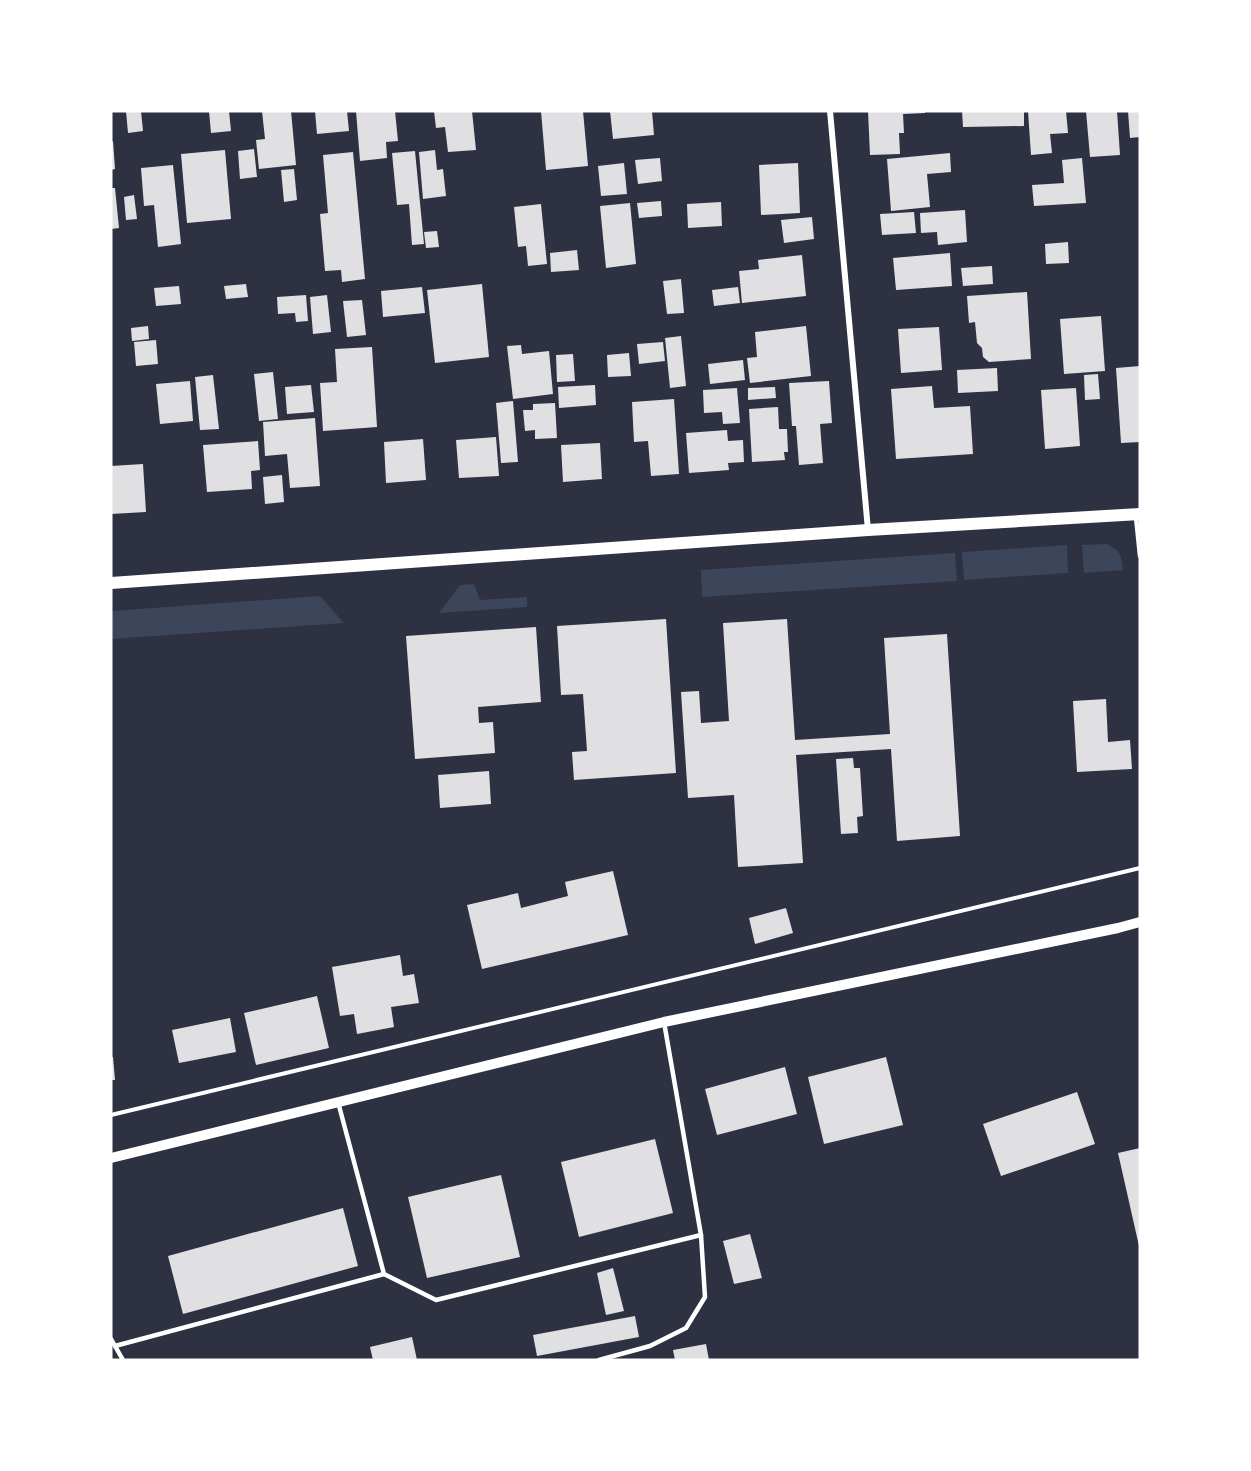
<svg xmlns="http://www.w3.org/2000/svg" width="1251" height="1471" viewBox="0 0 1251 1471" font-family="'Fira Sans',sans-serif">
<rect width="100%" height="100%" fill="#2d3142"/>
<g fill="#3c4559">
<path d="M1107,544C1120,550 1122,556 1123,570L1084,573L1082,545Z"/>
<polygon points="1067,545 1068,573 964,580 962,552"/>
<polygon points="955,553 957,581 702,597 701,570"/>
<polygon points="474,584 480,600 527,597 527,607 439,613 460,585"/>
<polygon points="320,596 344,623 111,639 111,611"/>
</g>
<g fill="#e0e0e3">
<polygon points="126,111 141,111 143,131 128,133"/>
<polygon points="209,111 229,111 231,131 211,133"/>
<polygon points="262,111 291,111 296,165 259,169 256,140 265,139"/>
<polygon points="315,111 347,111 349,131 317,134"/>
<polygon points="356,111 395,111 398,141 386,142 387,158 360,161"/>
<polygon points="434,111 472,111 476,150 448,152 445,127 436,128"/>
<polygon points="541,111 583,111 588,166 546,170"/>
<polygon points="610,111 652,111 654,135 613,139"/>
<polygon points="868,111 925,111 925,113 903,114 904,133 899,133 900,154 870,155"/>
<polygon points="962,111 1024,111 1024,126 963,127"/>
<polygon points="1028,111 1066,111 1068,133 1050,134 1052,153 1031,155"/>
<polygon points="1086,111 1117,111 1120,155 1090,157"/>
<polygon points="1128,111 1140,111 1140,137 1130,138"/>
<polygon points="113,141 115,169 111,170 111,142"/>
<polygon points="254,149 257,177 240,179 238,151"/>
<polygon points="225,150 231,219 187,223 181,154"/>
<polygon points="435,150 437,170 443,169 446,196 423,199 419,152"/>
<polygon points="415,151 424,244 412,245 409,204 397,205 392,153"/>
<polygon points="353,152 365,279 342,282 341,270 325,271 320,214 328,213 323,155"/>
<polygon points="950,153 951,172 927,174 930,207 891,211 887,159"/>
<polygon points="660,158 662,181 638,184 635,160"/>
<polygon points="1082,158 1086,203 1034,206 1032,185 1064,183 1062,160"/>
<polygon points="624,163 627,194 601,196 598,166"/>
<polygon points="798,163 800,213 761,215 759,165"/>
<polygon points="173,165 181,244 158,247 154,205 144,206 141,168"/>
<polygon points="294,169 297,200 284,202 281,170"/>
<polygon points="111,188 115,188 119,228 111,229"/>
<polygon points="134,195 137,219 126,220 124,197"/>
<polygon points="661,201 662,216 639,218 637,203"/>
<polygon points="721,202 722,226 688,228 687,204"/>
<polygon points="630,203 636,264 606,268 600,206"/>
<polygon points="541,204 547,264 528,266 526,246 518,247 514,207"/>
<polygon points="965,210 967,242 938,245 937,232 921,233 920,213"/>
<polygon points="914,212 916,233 882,235 880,214"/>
<polygon points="812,217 814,239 784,243 781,220"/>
<polygon points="437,231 439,247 426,248 424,232"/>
<polygon points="1068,242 1069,263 1046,264 1045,244"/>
<polygon points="577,250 579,270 551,272 550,253"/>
<polygon points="950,253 952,286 896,290 893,258"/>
<polygon points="802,255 806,296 742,303 739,271 759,269 758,260"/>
<polygon points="992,266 993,284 963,286 961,268"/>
<polygon points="681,279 684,313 667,314 663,281"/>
<polygon points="246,284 248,297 226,299 224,286"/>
<polygon points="482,284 489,357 435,363 427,290"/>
<polygon points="179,286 181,304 156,306 154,288"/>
<polygon points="422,287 425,313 383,317 381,291"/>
<polygon points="738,287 740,303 714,306 712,290"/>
<polygon points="1027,292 1031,359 989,362 983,357 982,348 977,343 975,322 969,323 967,296"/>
<polygon points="306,295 308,321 296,322 295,313 278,314 277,297"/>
<polygon points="327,295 331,332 313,334 310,297"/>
<polygon points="362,300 366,335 347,337 343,301"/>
<polygon points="1101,316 1105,371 1064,374 1060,319"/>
<polygon points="148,326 149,339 132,341 131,328"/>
<polygon points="806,326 811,376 750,383 747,358 757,357 755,332"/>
<polygon points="939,327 942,370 901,373 898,329"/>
<polygon points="681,336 686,386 670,388 665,338"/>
<polygon points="156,340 158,364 136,366 134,342"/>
<polygon points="663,342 665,361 639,364 637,344"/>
<polygon points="521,345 522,354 549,351 553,394 513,399 507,346"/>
<polygon points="372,347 377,427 323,431 320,383 337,382 335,349"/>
<polygon points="629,353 631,376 608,377 607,355"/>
<polygon points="573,354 575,381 557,382 556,355"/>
<polygon points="743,360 745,380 710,384 708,364"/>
<polygon points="1140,366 1140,442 1121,443 1116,368"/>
<polygon points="997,368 998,391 958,393 957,370"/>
<polygon points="273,372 278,419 259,421 254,374"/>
<polygon points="1098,374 1100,399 1085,400 1084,375"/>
<polygon points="213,375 219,429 200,430 195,377"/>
<polygon points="190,381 193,421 160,424 156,384"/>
<polygon points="829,381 832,423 820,424 823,463 799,465 796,426 792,426 789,383"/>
<polygon points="311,385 314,412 287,414 285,387"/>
<polygon points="595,385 596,405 559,408 558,387"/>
<polygon points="932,386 934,408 970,406 973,454 896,459 891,389"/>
<polygon points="775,387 776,398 748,400 748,388"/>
<polygon points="737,388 740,423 723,424 722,412 704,413 703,390"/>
<polygon points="1076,388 1080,446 1045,449 1041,390"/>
<polygon points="674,399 679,474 651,476 648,441 634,442 632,402"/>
<polygon points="513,401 518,462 501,463 496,403"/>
<polygon points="555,403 557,438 535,439 535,430 525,431 523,410 533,410 533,404"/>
<polygon points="778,407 779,429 787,429 788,452 784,452 785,460 752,462 749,409"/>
<polygon points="315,418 320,486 290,488 287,454 265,456 263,422"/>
<polygon points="727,430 728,441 743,440 744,462 728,463 729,470 689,473 686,433"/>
<polygon points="496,437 499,476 459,478 456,440"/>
<polygon points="423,439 426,480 386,483 384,442"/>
<polygon points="258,441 260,470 251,471 252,489 207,492 203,445"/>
<polygon points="600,443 602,479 563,482 561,445"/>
<polygon points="143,464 146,512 111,514 111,466"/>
<polygon points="282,475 284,502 265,504 263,477"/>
<polygon points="666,619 676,773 574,780 572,752 587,751 583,694 561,695 557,626"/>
<polygon points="787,619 795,740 890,734 884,638 947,634 960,836 897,841 891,749 796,755 803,863 738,867 734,795 688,798 681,692 699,691 701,723 729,721 723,623"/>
<polygon points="536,627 541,702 478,707 479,723 493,722 495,753 415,759 406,636"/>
<polygon points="1106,699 1108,742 1130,740 1132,769 1077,772 1073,701"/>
<polygon points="853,758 854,768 860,768 863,816 857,817 858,833 841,834 836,759"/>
<polygon points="489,771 491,804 440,808 438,775"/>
<polygon points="613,871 628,935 482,969 467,905 518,893 521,908 568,896 565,882"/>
<polygon points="786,908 793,933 755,944 749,918"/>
<polygon points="400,955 403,976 414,974 419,1003 391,1007 394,1027 357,1034 354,1014 340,1016 332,967"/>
<polygon points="317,996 329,1048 256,1065 244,1013"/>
<polygon points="230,1018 236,1052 179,1063 172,1030"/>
<polygon points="111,1057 113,1057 115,1080 111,1080"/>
<polygon points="886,1057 903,1125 824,1144 808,1077"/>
<polygon points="785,1067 797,1114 717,1135 705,1089"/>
<polygon points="1077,1092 1095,1144 1001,1176 983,1124"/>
<polygon points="655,1139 673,1213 579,1237 561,1162"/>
<polygon points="1140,1148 1140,1246 1139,1246 1118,1153"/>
<polygon points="501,1175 520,1257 427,1278 408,1197"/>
<polygon points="343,1208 358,1266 183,1314 168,1256"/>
<polygon points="750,1234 762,1278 734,1284 723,1241"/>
<polygon points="613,1268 624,1311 606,1315 597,1273"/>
<polygon points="635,1316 639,1337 537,1356 533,1335"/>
<polygon points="412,1337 417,1360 373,1360 370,1347"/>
<polygon points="706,1344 709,1360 675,1360 673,1350"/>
</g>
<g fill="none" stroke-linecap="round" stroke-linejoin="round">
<polyline stroke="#fff" stroke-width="4" points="111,1115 1140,868"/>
<g stroke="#fff" stroke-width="4.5">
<polyline points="1136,517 1140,556"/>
<polyline points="384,1274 436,1300 701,1235"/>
<polyline points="111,1339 123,1360"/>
<polyline points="115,1346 384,1274 338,1102"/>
<polyline points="599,1360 650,1346 686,1328 705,1297 701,1235 664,1022"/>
</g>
<polyline stroke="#fff" stroke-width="6" points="830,111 868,530"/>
<polyline stroke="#fff" stroke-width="10" points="111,1158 664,1022 1118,928 1140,922"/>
<polyline stroke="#fff" stroke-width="12" points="111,583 868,530 1140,514"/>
</g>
<rect width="1251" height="1471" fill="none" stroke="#ffffff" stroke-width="225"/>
</svg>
